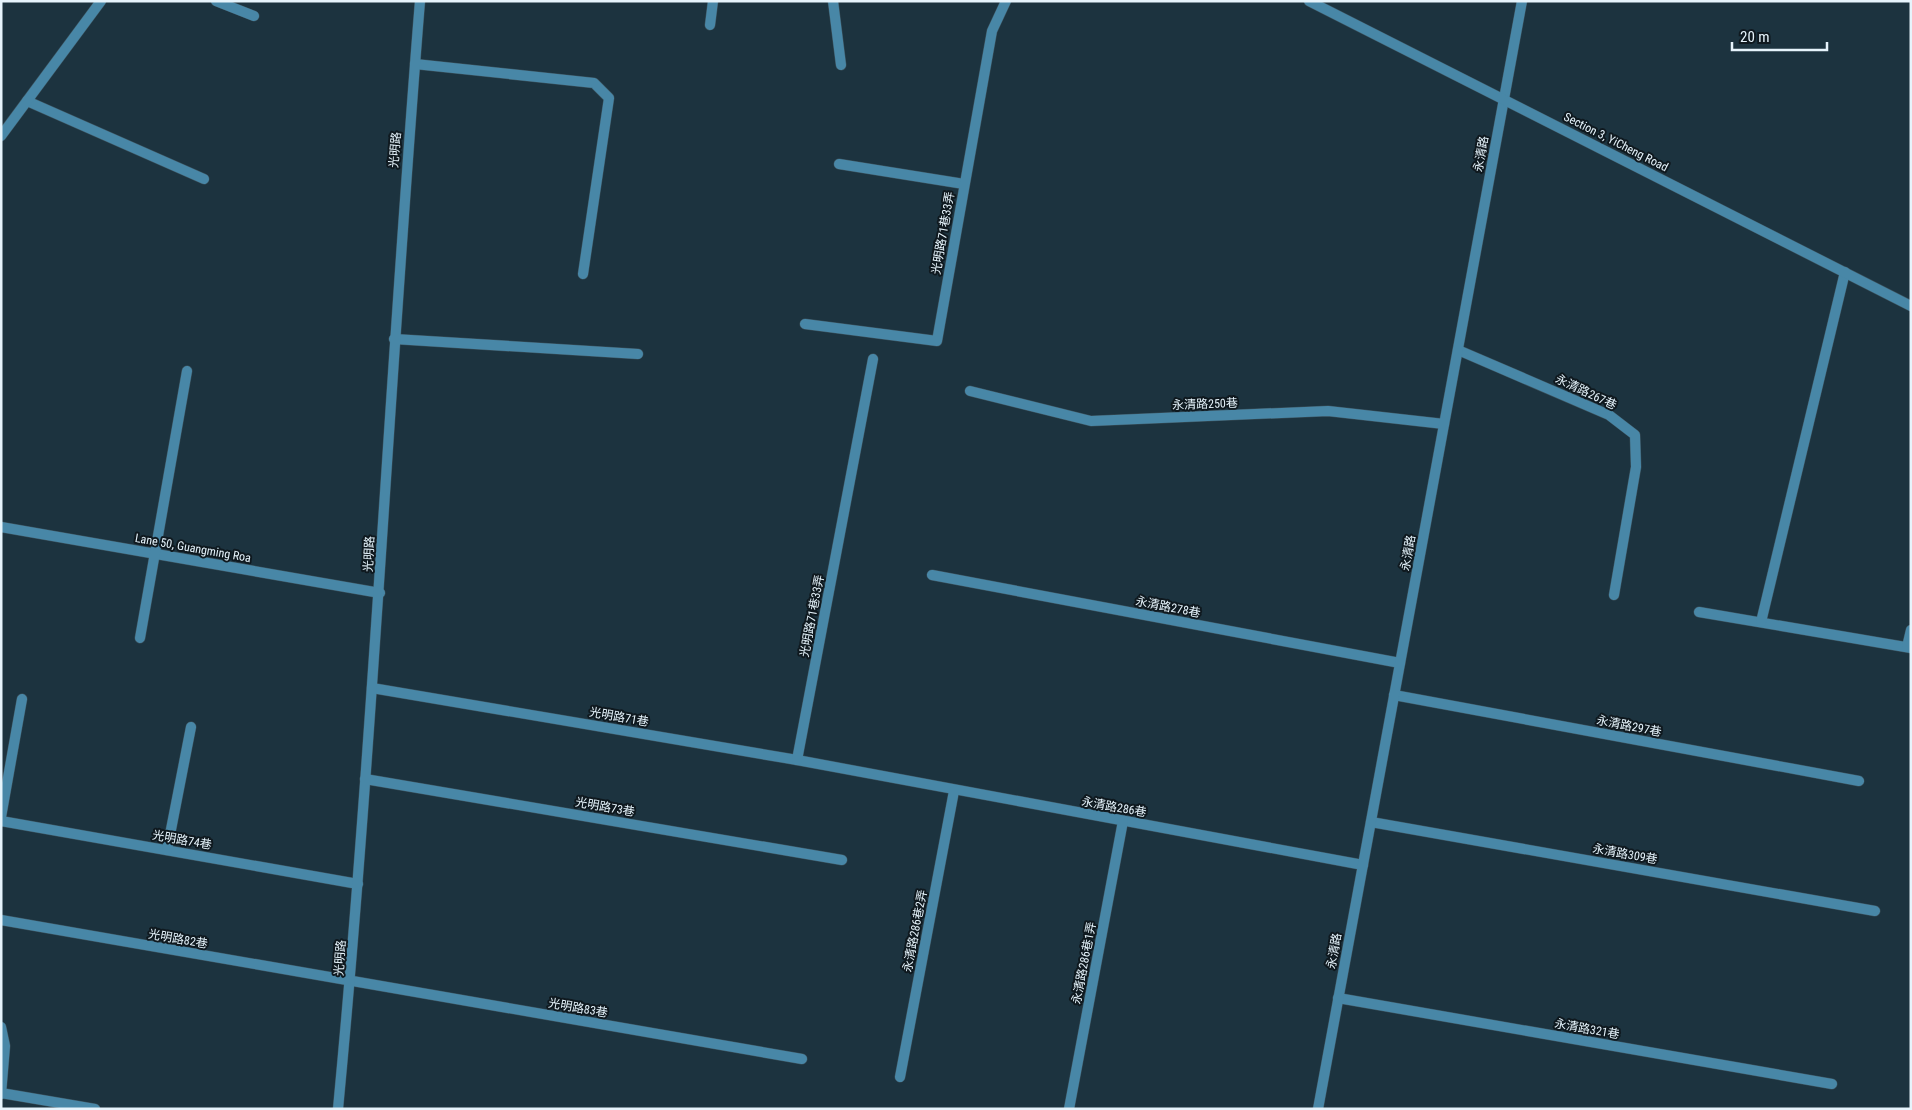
<svg xmlns="http://www.w3.org/2000/svg" width="1912" height="1110" viewBox="0 0 1912 1110" font-family="'Roboto Condensed','Noto Sans TC',sans-serif">
<rect width="100%" height="100%" fill="#1c333f"/>
<g fill="none" stroke-linecap="round" stroke-linejoin="round">
<g stroke="#3c525d" stroke-width="11">
<g id="service">
<polyline points="216,1 254,16"/>
<polyline points="833,1 841,65"/>
<polyline points="710,25 713,1"/>
<polyline points="415,64 594,83 609,98 583,274"/>
<polyline points="27,101 204,179"/>
<polyline points="1,136 101,1"/>
<polyline points="839,164 964,184"/>
<polyline points="805,324 937,341 992,31 1006,1"/>
<polyline points="394,339 638,354"/>
<polyline points="1458,350 1609,415 1635,435 1636,467 1614,595"/>
<polyline points="970,391 1091,421 1328,411 1444,424"/>
<polyline points="1,527 380,593"/>
<polyline points="932,575 1400,663"/>
<polyline points="1699,612 1911,648"/>
<polyline points="1761,622 1845,272"/>
<polyline points="140,638 187,371"/>
<polyline points="1907,647 1911,630"/>
<polyline points="372,688 797,760 1363,865"/>
<polyline points="1394,695 1859,781"/>
<polyline points="797,760 873,359"/>
<polyline points="365,779 842,860"/>
<polyline points="1,817 22,699"/>
<polyline points="1,821 358,884"/>
<polyline points="1371,822 1875,911"/>
<polyline points="167,850 191,727"/>
<polyline points="1,920 802,1059"/>
<polyline points="1338,998 1832,1084"/>
<polyline points="1,1027 5,1046 1,1094"/>
<polyline points="900,1077 954,791"/>
<polyline points="1,1093 95,1109"/>
<polyline points="1069,1109 1123,821"/>
</g>
</g>
<g stroke="#3c525d" stroke-width="11">
<g id="minor">
<path d="M338,1109C373,740 390,370 420,1"/>
<polyline points="1318,1109 1522,1"/>
</g>
</g>
<g stroke="#3c525d" stroke-width="11">
<polyline id="tertiary" points="1309,1 1911,306"/>
</g>
<use href="#service" stroke="#4887a7" stroke-width="10"/>
<use href="#minor" stroke="#4887a7" stroke-width="10"/>
<use href="#tertiary" stroke="#4887a7" stroke-width="10"/>
</g>
<g text-anchor="middle" stroke-width="4" stroke-linejoin="round" paint-order="stroke">
<g font-size="12" fill="#e6f4fc" stroke="#0f191f">
<text transform="translate(1616 142) rotate(27)" y="4">Section 3, YiCheng Road</text>
<text transform="translate(395 150) rotate(-85)" y="4">光明路</text>
<text transform="translate(1481 154) rotate(-80)" y="4">永清路</text>
<text transform="translate(943 233) rotate(-80)" y="4">光明路71巷33弄</text>
<text transform="translate(1586 392) rotate(25)" y="4">永清路267巷</text>
<text transform="translate(1205 404) rotate(-2)" y="4">永清路250巷</text>
<text transform="translate(193 548) rotate(10)" y="4">Lane 50, Guangming Roa</text>
<text transform="translate(1408 553) rotate(-80)" y="4">永清路</text>
<text transform="translate(369 554) rotate(-87)" y="4">光明路</text>
<text transform="translate(1168 607) rotate(11)" y="4">永清路278巷</text>
<text transform="translate(812 616) rotate(-79)" y="4">光明路71巷33弄</text>
<text transform="translate(619 717) rotate(10)" y="4">光明路71巷</text>
<text transform="translate(1629 726) rotate(11)" y="4">永清路297巷</text>
<text transform="translate(605 807) rotate(10)" y="4">光明路73巷</text>
<text transform="translate(1114 807) rotate(10)" y="4">永清路286巷</text>
<text transform="translate(182 840) rotate(10)" y="4">光明路74巷</text>
<text transform="translate(1625 854) rotate(10)" y="4">永清路309巷</text>
<text transform="translate(915 931) rotate(-79)" y="4">永清路286巷2弄</text>
<text transform="translate(178 939) rotate(10)" y="4">光明路82巷</text>
<text transform="translate(1334 951) rotate(-80)" y="4">永清路</text>
<text transform="translate(340 958) rotate(-86)" y="4">光明路</text>
<text transform="translate(1084 963) rotate(-79)" y="4">永清路286巷1弄</text>
<text transform="translate(578 1008) rotate(10)" y="4">光明路83巷</text>
<text transform="translate(1587 1029) rotate(10)" y="4">永清路321巷</text>
</g>
</g>
<rect width="1912" height="1110" fill="none" stroke="#e6f4fc" stroke-width="5"/>
<path d="M1732 42v8h95v-8" fill="none" stroke="#e6f4fc" stroke-width="2.5"/>
<text x="1740" y="42" font-size="15" fill="#e6f4fc" stroke="#0f191f" stroke-width="4" paint-order="stroke">20 m</text>
</svg>
